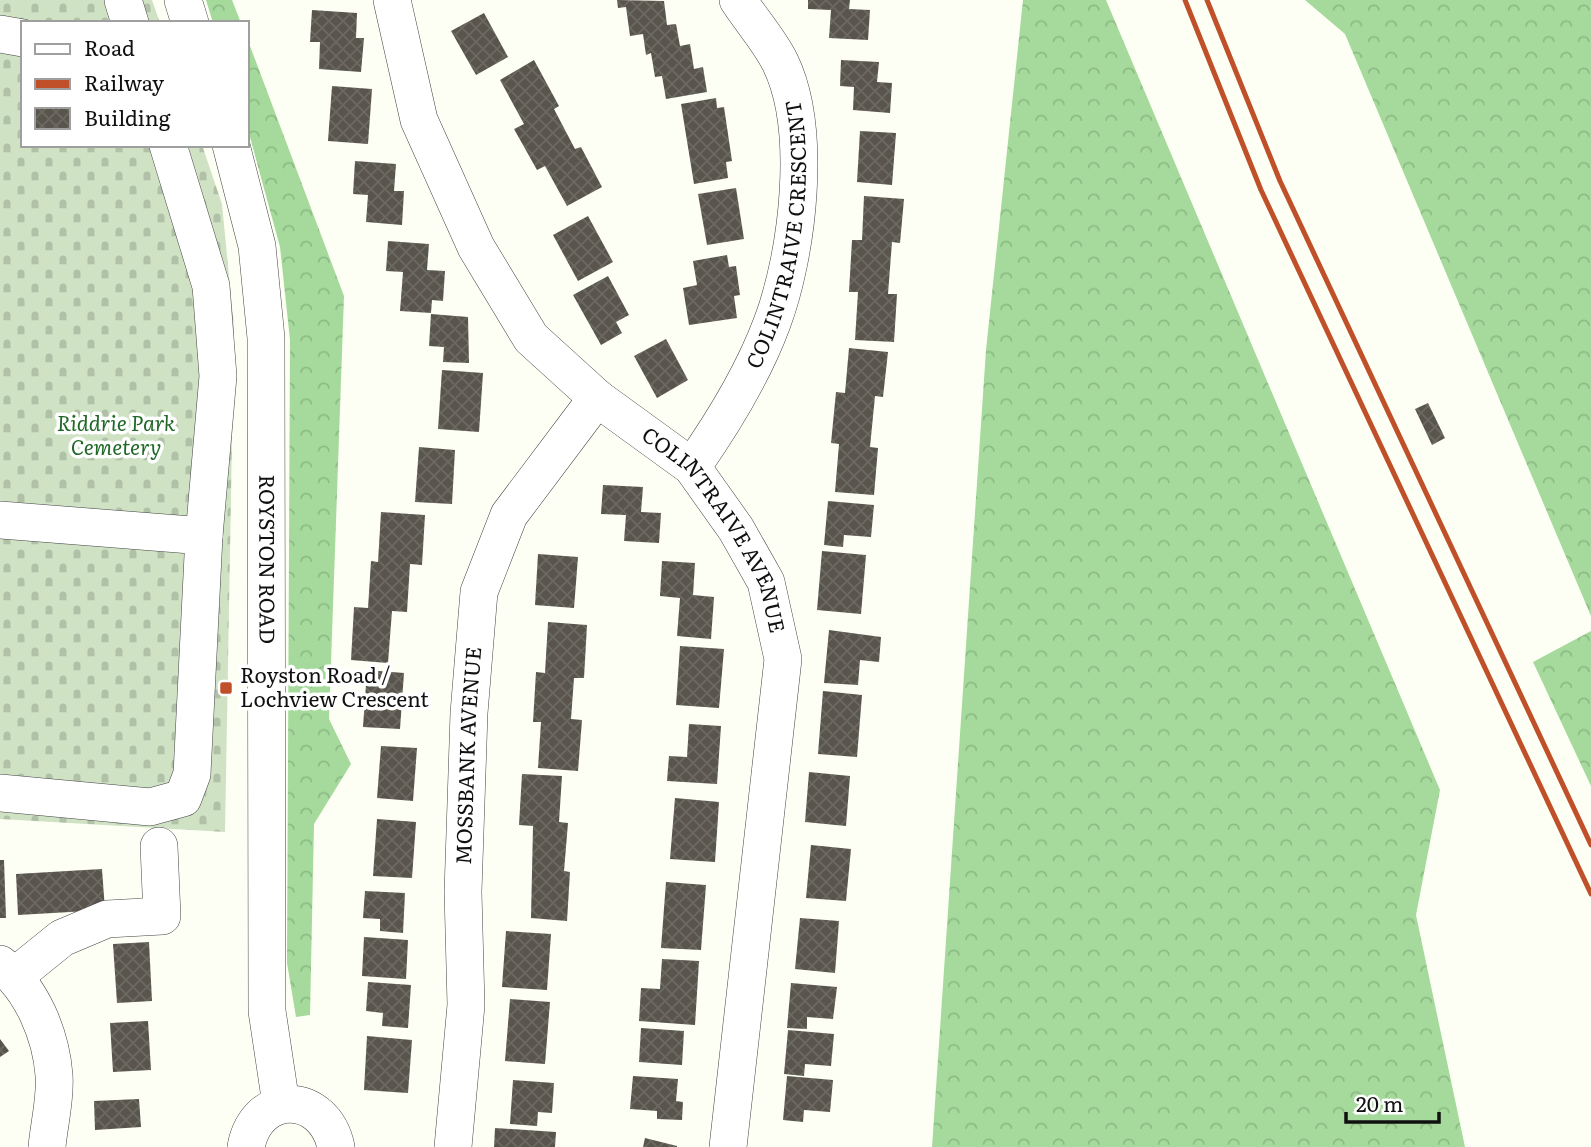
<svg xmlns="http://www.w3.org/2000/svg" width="1591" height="1147" viewBox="0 0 1591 1147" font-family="Literata,serif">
<defs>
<pattern id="forest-crowns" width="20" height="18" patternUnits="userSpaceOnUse" patternTransform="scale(1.75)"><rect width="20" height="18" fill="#a5da9c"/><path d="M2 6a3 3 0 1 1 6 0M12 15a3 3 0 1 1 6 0" fill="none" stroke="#8dba85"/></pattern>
<pattern id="cemetery-stones" width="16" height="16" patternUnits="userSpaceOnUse" patternTransform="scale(1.75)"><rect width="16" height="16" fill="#cfe2c4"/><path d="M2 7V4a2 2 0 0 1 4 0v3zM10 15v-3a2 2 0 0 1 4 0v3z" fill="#b1c1a7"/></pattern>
<pattern id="building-cross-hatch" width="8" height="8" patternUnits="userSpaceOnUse" patternTransform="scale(1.75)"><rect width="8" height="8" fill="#59554d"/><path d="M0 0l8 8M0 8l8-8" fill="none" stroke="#6c6962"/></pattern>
</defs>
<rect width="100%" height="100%" fill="#fefff4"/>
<g fill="url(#forest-crowns)">
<polygon points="206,0 232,0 241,23 213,23"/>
<polygon points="1023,0 1106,0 1440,790 1416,915 1465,1147 932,1147 986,350"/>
<polygon points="1305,0 1591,0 1591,616 1345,34"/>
<polygon points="247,38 344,296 329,719 351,764 314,824 310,1015 296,1017 287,963 290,340 280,247 247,126"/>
<polygon points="1591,631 1591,786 1533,662"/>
</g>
<polygon fill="url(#cemetery-stones)" points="0,0 152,0 160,23 23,23 23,145 202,145 222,204 234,327 225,832 0,819"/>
<g fill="url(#building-cross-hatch)">
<polygon points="617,0 664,1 667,25 676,24 680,46 690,44 694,69 703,67 707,92 666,99 662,76 655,77 651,53 646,55 643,34 630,36 626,7 618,8"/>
<polygon points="808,0 850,0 849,9 870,10 868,40 829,38 831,10 808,9"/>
<polygon points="312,10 357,13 356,38 364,38 361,72 319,69 320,42 310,42"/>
<polygon points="484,13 508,57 476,75 451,31"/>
<polygon points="534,60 559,106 554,109 575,149 581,147 602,187 567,206 545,166 537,170 514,129 524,124 500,80"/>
<polygon points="841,60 879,62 877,82 892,83 890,113 853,110 854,87 840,86"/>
<polygon points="332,86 372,89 368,144 328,141"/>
<polygon points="716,98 717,108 724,107 732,161 726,162 728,178 694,184 681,104"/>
<polygon points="860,131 896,133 892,185 857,182"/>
<polygon points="355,161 396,164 394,191 404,191 402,225 366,222 368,195 353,194"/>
<polygon points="736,188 744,239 707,245 698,194"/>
<polygon points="864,196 904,199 900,243 892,242 888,294 897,294 894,342 855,340 858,292 849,292 852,240 862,240"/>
<polygon points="588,216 613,262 578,281 553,235"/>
<polygon points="388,241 429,244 427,270 445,271 443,301 432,300 431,313 400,311 403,272 386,271"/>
<polygon points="727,255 729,267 736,266 740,295 734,296 737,318 689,325 683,288 697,285 693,261"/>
<polygon points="608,276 629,315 616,322 622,333 601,345 573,295"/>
<polygon points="431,314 468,317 469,363 443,362 444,347 429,346"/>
<polygon points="666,339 688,380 657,398 634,356"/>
<polygon points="849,348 888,352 883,397 875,396 870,447 878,448 874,495 835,492 839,444 831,443 836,392 845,393"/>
<polygon points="442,370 483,373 479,432 438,429"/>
<polygon points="1428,403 1445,438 1432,445 1415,409"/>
<polygon points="419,447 455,450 452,504 415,502"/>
<polygon points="603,485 643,487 641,512 661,513 659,543 624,541 626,515 601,514"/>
<polygon points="828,501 874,505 871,537 844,535 843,547 824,545"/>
<polygon points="381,512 425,515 422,565 410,564 407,612 392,611 388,663 351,660 354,607 368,608 371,561 378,562"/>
<polygon points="822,551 866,555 861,614 817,610"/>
<polygon points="538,554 578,557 574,608 535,605"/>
<polygon points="662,561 695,563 693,595 714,597 711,639 677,636 680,598 660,596"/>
<polygon points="548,622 587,625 584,678 574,678 571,719 582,720 578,771 538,768 541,722 533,722 536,672 545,673"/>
<polygon points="829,630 881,637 879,662 860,660 858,685 824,683"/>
<polygon points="680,646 724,649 719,708 676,705"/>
<polygon points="367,670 404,673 400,729 363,727"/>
<polygon points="823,691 862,695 857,757 818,754"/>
<polygon points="689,724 721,726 717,784 667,781 669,756 687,757"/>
<polygon points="381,746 417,748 413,801 377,798"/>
<polygon points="809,772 850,776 846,826 805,822"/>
<polygon points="522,774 562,776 559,822 568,823 564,871 570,872 567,921 531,918 533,826 519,825"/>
<polygon points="675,798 719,802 715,862 670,859"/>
<polygon points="377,819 416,822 412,878 373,876"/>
<polygon points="811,845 851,849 846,901 806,898"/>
<polygon points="0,860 4,860 6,918 0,918"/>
<polygon points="102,869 105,910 18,915 16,874"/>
<polygon points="666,882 706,885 701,950 661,948"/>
<polygon points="365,891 405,893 403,933 380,931 380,919 363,918"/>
<polygon points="800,918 839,921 835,973 795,969"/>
<polygon points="506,931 551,934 547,990 502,987"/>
<polygon points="364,937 408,940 406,979 362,976"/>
<polygon points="149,942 152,1001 117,1003 113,944"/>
<polygon points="662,959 699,961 695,1025 639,1021 641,988 660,989"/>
<polygon points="368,982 411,985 408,1028 382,1026 383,1013 366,1011"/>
<polygon points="791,983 837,987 833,1019 807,1017 807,1029 787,1028"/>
<polygon points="510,999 550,1002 545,1064 505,1061"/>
<polygon points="148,1021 151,1070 113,1072 110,1023"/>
<polygon points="641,1028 684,1031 682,1065 639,1062"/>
<polygon points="788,1030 834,1034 831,1066 805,1064 804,1076 784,1074"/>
<polygon points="367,1036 412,1040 408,1093 364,1090"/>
<polygon points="0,1039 9,1051 0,1057"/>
<polygon points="633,1076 678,1079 676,1101 683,1102 682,1120 657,1119 657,1111 630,1109"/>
<polygon points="787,1076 833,1080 830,1112 804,1110 803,1122 783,1120"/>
<polygon points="513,1080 554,1083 552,1113 538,1112 537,1126 510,1124"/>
<polygon points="139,1099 141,1127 95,1130 94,1101"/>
<polygon points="495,1128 556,1132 555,1147 494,1147"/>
<polygon points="645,1138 677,1146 677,1147 643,1147"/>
</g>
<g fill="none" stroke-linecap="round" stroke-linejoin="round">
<g stroke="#434343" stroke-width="38">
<g id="minor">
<polyline points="123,0 130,23"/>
<polyline points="183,0 190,23"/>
<path id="s1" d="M392,0L419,120L476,247L531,338L597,398L692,467L736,529L766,582L783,659L728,1147"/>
<polyline points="0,34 23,38"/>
<path id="s2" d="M231,145L257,246L266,338L267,1011L281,1104"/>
<path id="s3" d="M692,467C723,423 753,374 772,323C798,254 813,129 780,62C769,40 751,20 738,0"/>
<polyline points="0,520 204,536"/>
<polyline points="0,793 150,807 183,798 192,774 204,536 218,376 211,286 168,145"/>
<path d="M0,964C32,989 51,1035 54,1075C56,1098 49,1124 47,1147"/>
<polyline points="15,976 62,938 107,919 162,916 159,846"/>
<path d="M246,1147C257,1089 324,1091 336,1147"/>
<path id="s4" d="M453,1147L466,1005L463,892L469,713L479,592L509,515L597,398"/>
</g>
</g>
<use href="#minor" stroke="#fff" stroke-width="37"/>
<g stroke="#c05029" stroke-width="5">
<polyline points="1185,0 1261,190 1591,894"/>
<polyline points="1207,0 1280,181 1591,845"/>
</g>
</g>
<rect fill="#c05029" stroke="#fff" stroke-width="2.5" x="219" y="681" width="14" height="14" rx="3.5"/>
<g text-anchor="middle" stroke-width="7" stroke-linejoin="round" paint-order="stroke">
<g font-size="21" fill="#101010" stroke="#fff">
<text dy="7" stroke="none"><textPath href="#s3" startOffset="254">COLINTRAIVE CRESCENT</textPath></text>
<text dy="7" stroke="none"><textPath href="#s1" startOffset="640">COLINTRAIVE AVENUE</textPath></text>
<text dy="7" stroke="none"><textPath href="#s2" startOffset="418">ROYSTON ROAD</textPath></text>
<text dy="7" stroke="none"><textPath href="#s4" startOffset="392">MOSSBANK AVENUE</textPath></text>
</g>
<g font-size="21" font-style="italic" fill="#206827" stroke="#fff">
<text x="116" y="431">Riddrie Park<tspan x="116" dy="24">Cemetery</tspan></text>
</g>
<g font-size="21" fill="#101010" stroke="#fff" text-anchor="start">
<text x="240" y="683">Royston Road /<tspan x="240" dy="24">Lochview Crescent</tspan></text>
</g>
</g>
<rect x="21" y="21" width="228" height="126" fill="#ffffff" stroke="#9f9f9f" stroke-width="2"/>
<rect x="35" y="44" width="35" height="10" fill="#ffffff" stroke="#9f9f9f" stroke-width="2"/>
<text x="84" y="56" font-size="21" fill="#101010">Road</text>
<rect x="35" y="79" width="35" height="10" fill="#c05029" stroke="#9f9f9f" stroke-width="2"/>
<text x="84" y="91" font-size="21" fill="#101010">Railway</text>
<rect x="35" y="108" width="35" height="21" fill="url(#building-cross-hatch)" stroke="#9f9f9f" stroke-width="2"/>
<text x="84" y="126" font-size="21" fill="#101010">Building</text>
<path d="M1346 1112v10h93v-10" fill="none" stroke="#101010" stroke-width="3.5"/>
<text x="1356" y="1112" font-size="21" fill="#101010" stroke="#ffffff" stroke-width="5" paint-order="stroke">20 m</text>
</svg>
